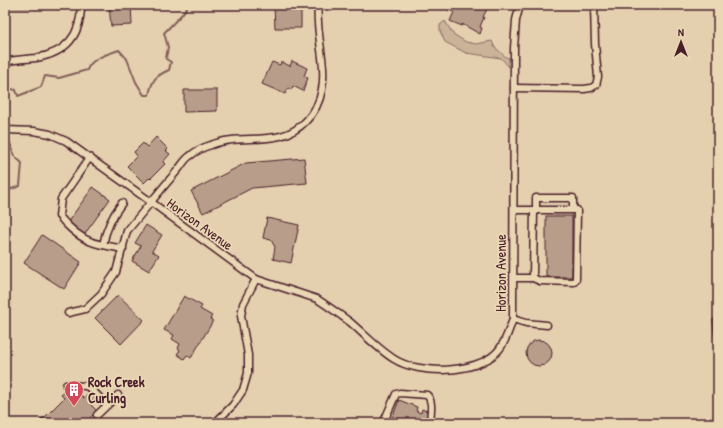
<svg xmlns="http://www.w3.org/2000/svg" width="723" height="428" viewBox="0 0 723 428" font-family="'Patrick Hand',sans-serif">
<rect width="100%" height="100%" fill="#e4d0af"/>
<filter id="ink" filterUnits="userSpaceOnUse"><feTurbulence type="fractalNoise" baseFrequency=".025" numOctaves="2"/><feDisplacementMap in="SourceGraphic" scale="8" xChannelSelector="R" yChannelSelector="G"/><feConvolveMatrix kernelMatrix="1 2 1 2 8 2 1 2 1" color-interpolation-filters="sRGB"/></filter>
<g filter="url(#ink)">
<path fill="#cab399" stroke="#8a6962" d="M445,21L453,34L466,42L476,44L492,41L495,48C501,51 503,57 509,58V67L501,58L466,53L445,42L440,31V25Z"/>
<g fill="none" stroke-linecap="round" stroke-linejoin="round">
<g stroke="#825f5a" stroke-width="2">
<path d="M5,127L7,88L16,90L18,96L41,87L45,76L59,78L87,70C91,58 108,54 119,50L127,59L136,82L144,95H149C152,80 155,76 169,70L171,62L166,59L168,47L164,33L183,13L188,5"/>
<polyline points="5,139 10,143 14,156 22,163 20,186 6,191 5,189"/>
<polyline points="718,317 713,320 718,365"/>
</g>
</g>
<g fill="#b89e8a" stroke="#4a1f2b">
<polygon points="5,5 57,5 57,8 5,7"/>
<polygon points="109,5 131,5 132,25 111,26"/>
<polygon points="274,5 301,5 301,28 275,28"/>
<polygon points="450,5 489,5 483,17 484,17 480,27 482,28 480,34 462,24 462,26 450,21 454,12 448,10"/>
<polygon points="292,61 307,68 304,76 308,78 303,91 293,86 291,90 288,88 285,94 262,84 272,62 280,65 281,62 290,66"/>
<polygon points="184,90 217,90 217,111 184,112"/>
<polygon points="156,137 168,149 166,151 170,154 163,162 165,164 150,179 149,178 144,183 127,166 137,156 134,152 143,143 147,147"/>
<polygon points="304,158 307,183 252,188 203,213 191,191 246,163"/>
<polygon points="93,187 110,199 84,235 67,223"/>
<rect x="546" y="216" width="26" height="61"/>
<polygon points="267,218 299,225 291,263 273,259 275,247 271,240 263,238"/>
<polygon points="146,225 162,235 152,251 159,255 149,271 132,261 141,246 135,243"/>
<polygon points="42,235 81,262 64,289 24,263"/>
<polygon points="118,295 144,320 121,344 95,318"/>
<polygon points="184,296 202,306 200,309 212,316 210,319 213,321 191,358 187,355 184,359 177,354 180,350 178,348 180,344 172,339 174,335 164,330"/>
<circle cx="539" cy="353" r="13"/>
<polygon points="74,388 84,398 87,394 94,401 90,404 97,411 89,419 93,423 37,423 42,418 43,419 64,398 61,395 68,389 70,392"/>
<polygon points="399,400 417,407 416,411 421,413 422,409 429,412 424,423 398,423 391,421"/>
</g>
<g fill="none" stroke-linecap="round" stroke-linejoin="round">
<g stroke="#4a1f2b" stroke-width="9">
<g id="minor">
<path d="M318,5C315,32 327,64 322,89C320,101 314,113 306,121C280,149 242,132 211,145C204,147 196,151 190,156C185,159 182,165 178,170C169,180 160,191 151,202L256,279L317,299C328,306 339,314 350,322C364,334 378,349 394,359C419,375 476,374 497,352C505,344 509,330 513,319L514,48L516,20L520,5"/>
<path d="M5,62C15,59 26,59 36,58C66,53 81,36 81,5"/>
<polyline points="514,88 584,89 591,88 596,85 598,77 595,44 594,5"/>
<polyline points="5,130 34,131 50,134 66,141 151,202 127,231 116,272 101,294 85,309 68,313"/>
<path d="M90,157L61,199L59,216C62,219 64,222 67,225C77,235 89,243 103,245"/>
<path d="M122,203C112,216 106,228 103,245L123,249"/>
<polyline points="514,210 534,210 533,278 514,278"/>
<polyline points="536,210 536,198 573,198 573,210"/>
<polyline points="533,278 540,281 574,282 576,279 577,210 534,210"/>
<polyline points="513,319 526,323 547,325"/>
<polyline points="66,385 86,386 91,389 107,405"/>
<polyline points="97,415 118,395"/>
<polyline points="215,423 233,405 243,390 248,373 248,355 241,316 243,304 256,279"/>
<path d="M385,423V419L396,394L400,393L427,395C434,402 430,414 430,423"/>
</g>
</g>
<use href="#minor" stroke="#ead7b4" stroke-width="6"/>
</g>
</g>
<defs>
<g id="building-pin" transform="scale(1)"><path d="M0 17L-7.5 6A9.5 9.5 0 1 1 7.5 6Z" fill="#d1495b" stroke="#ead7b4"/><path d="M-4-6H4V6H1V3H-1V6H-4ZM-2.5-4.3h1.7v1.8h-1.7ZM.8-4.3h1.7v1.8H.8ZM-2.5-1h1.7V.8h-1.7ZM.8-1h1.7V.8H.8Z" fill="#fff"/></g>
</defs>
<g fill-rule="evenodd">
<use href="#building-pin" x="74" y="390"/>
</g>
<g text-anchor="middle" stroke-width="3.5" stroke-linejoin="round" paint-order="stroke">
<g font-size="14" fill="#4a1f2b" stroke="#ead7b4">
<text transform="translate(200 224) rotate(36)" y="5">Horizon Avenue</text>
<text transform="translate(501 273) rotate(-90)" y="5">Horizon Avenue</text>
</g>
<g font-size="14" font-weight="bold" fill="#4a1f2b" stroke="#ead7b4" text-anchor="start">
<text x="88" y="387">Rock Creek<tspan x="88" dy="16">Curling</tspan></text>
</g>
</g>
<rect width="723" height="428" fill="none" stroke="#ead7b4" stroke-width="20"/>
<rect x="10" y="10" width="703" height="408" fill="none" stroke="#4a1f2b" stroke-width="1.5" filter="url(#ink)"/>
<g transform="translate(681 42)" stroke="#ead7b4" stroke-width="3" paint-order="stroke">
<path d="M0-3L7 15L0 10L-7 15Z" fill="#4a1f2b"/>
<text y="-6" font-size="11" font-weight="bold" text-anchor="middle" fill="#4a1f2b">N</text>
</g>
</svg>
